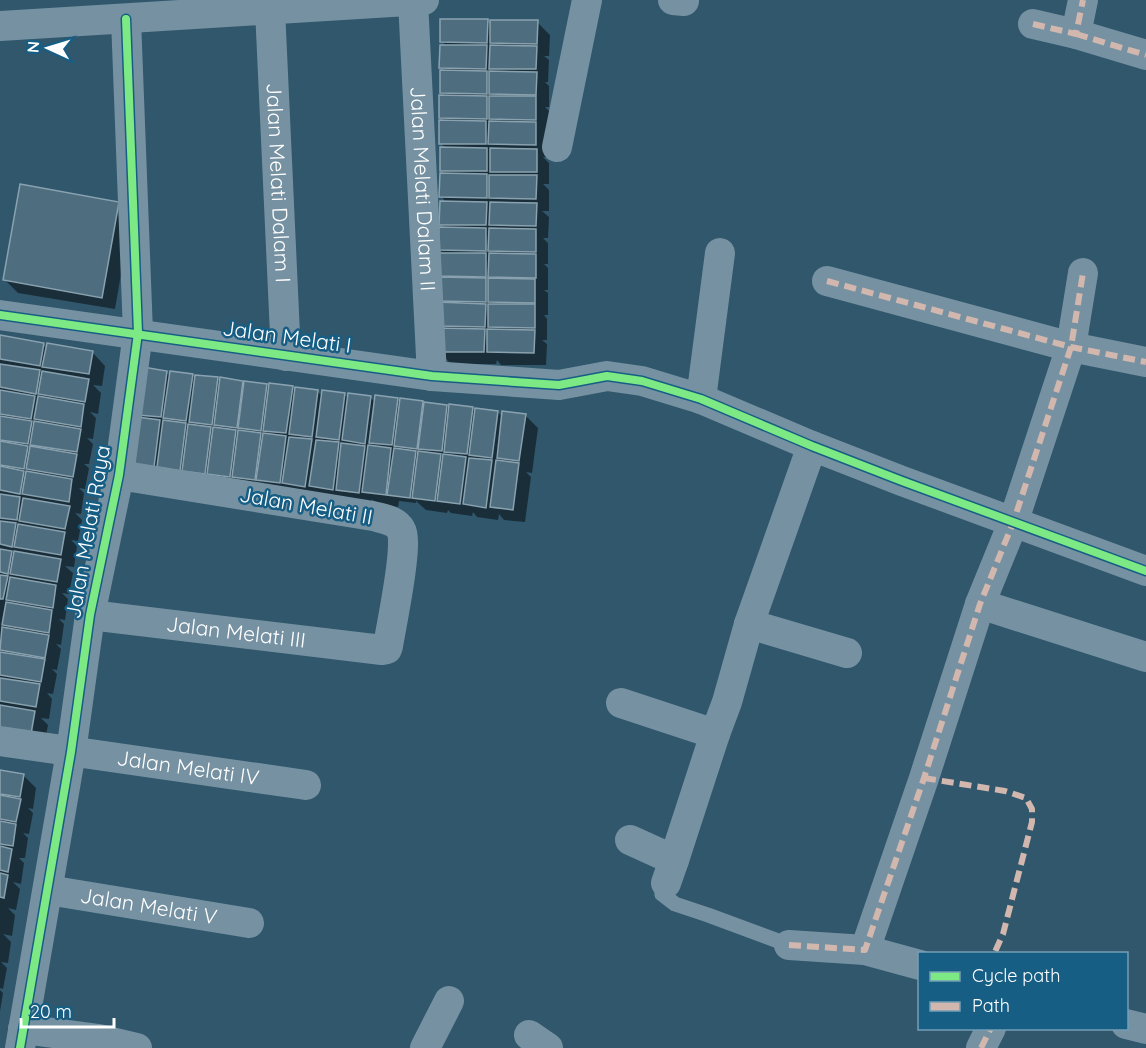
<svg xmlns="http://www.w3.org/2000/svg" width="1146" height="1048" viewBox="0 0 1146 1048" font-family="Quicksand,sans-serif">
<rect width="100%" height="100%" fill="#30576c"/>
<g fill="#0007">
<polygon points="487,21 491,25 537,22 550,35 549,56 544,56 549,60 548,82 545,82 549,86 549,107 545,107 549,111 548,132 544,132 548,136 548,157 543,157 549,163 549,184 543,184 549,190 549,211 542,211 549,217 548,238 543,238 548,243 548,264 544,264 548,268 548,290 544,290 548,293 548,315 544,315 547,319 547,340 542,340 547,344 546,365 501,365 497,360 496,364 451,364 439,351 444,279 440,275 444,254 440,250 446,229 441,224 447,203 441,196 446,175 441,170 446,148 440,143 445,121 441,118 445,96 441,93 445,72 441,67 446,46 442,41"/>
<polygon points="118,203 131,216 115,309 18,293 5,280"/>
<polygon points="0,337 43,345 47,349 93,353 105,366 102,386 93,385 101,393 98,414 90,412 96,418 93,439 87,438 93,444 89,464 84,464 89,468 85,489 79,488 84,493 81,514 75,513 82,520 78,541 71,540 77,546 74,567 65,566 73,573 69,594 62,593 68,599 65,620 59,619 64,624 61,645 56,644 61,649 57,670 52,669 57,674 53,694 47,693 52,699 49,719 41,718 48,725 44,746 0,738 0,365 3,366 0,363"/>
<polygon points="166,372 170,376 192,375 196,379 217,379 220,382 242,382 245,385 267,385 270,389 292,388 296,392 317,391 323,397 344,394 349,399 371,398 376,403 397,400 401,403 422,403 425,406 447,406 450,410 472,408 476,412 498,412 503,418 525,415 538,428 532,473 526,472 531,477 525,522 504,520 499,514 498,520 477,517 473,512 472,516 451,513 448,510 447,513 426,510 416,501 416,503 399,501 398,507 377,504 372,499 371,505 145,476 144,419 139,414"/>
<polygon points="0,771 23,775 36,788 33,809 28,808 33,813 29,834 23,833 28,838 25,858 19,858 24,863 21,884 13,882 20,889 16,910 8,908 15,915 12,936 3,934 11,942 8,963 1,962 7,968 3,989 0,988"/>
<polygon points="0,990 3,993 0,1011"/>
</g>
<g fill="#4e6e7f" stroke="#8aa2b0" stroke-width="1.5">
<polygon points="440,19 488,19 487,43 440,42"/>
<polygon points="490,20 538,20 537,44 490,43"/>
<polygon points="440,45 487,45 486,69 439,68"/>
<polygon points="490,45 537,46 536,69 489,69"/>
<polygon points="440,70 487,71 487,94 440,93"/>
<polygon points="489,71 537,72 536,95 489,94"/>
<polygon points="439,95 487,96 487,119 439,118"/>
<polygon points="489,96 536,96 536,120 489,119"/>
<polygon points="439,120 486,121 486,144 439,144"/>
<polygon points="489,121 536,122 536,145 488,144"/>
<polygon points="440,147 487,148 487,171 440,171"/>
<polygon points="490,148 537,149 537,172 490,172"/>
<polygon points="440,173 487,174 487,198 439,197"/>
<polygon points="489,175 537,175 536,199 489,198"/>
<polygon points="20,184 119,202 102,298 3,280"/>
<polygon points="440,201 487,202 486,225 439,225"/>
<polygon points="490,202 537,203 536,226 489,225"/>
<polygon points="439,227 486,228 486,251 438,250"/>
<polygon points="489,228 536,229 536,252 488,251"/>
<polygon points="439,253 486,253 486,277 439,276"/>
<polygon points="489,253 536,254 536,278 488,277"/>
<polygon points="439,277 486,278 486,302 439,301"/>
<polygon points="488,278 535,279 535,303 488,302"/>
<polygon points="438,302 486,304 485,327 438,326"/>
<polygon points="488,304 535,304 535,328 488,327"/>
<polygon points="438,328 485,329 484,352 437,352"/>
<polygon points="487,329 535,330 534,353 487,352"/>
<polygon points="0,335 44,343 40,366 0,359"/>
<polygon points="47,343 93,351 89,374 42,367"/>
<polygon points="0,364 40,370 36,394 0,387"/>
<polygon points="143,367 167,371 161,417 138,415"/>
<polygon points="42,371 89,379 85,402 38,394"/>
<polygon points="170,371 193,374 186,421 163,418"/>
<polygon points="195,375 218,377 212,425 189,422"/>
<polygon points="220,377 243,381 237,428 214,425"/>
<polygon points="244,381 267,384 261,431 238,428"/>
<polygon points="269,383 293,386 286,433 263,431"/>
<polygon points="295,387 318,390 312,437 289,434"/>
<polygon points="0,390 35,396 31,419 0,414"/>
<polygon points="322,390 345,393 339,440 316,437"/>
<polygon points="348,393 371,396 365,444 342,440"/>
<polygon points="375,395 398,398 392,445 369,443"/>
<polygon points="38,396 84,404 81,427 34,419"/>
<polygon points="400,398 423,401 417,449 394,446"/>
<polygon points="424,402 447,405 442,451 418,449"/>
<polygon points="449,404 473,407 467,454 444,452"/>
<polygon points="475,408 498,411 492,458 469,455"/>
<polygon points="502,411 526,414 519,461 497,458"/>
<polygon points="0,416 32,421 28,444 0,440"/>
<polygon points="137,417 160,420 154,467 131,464"/>
<polygon points="163,420 186,423 180,471 157,467"/>
<polygon points="34,421 81,429 77,452 30,445"/>
<polygon points="188,424 211,427 205,474 182,471"/>
<polygon points="213,427 236,430 230,477 207,474"/>
<polygon points="238,430 261,433 255,480 232,477"/>
<polygon points="263,433 286,436 280,483 256,480"/>
<polygon points="289,437 312,439 305,487 282,483"/>
<polygon points="316,440 339,442 333,490 309,486"/>
<polygon points="0,441 28,446 24,469 0,465"/>
<polygon points="341,443 365,446 359,493 336,490"/>
<polygon points="368,445 391,448 386,495 362,492"/>
<polygon points="30,446 77,454 73,477 26,469"/>
<polygon points="394,448 416,451 410,498 387,495"/>
<polygon points="418,451 441,454 435,501 412,498"/>
<polygon points="443,454 466,457 460,504 437,501"/>
<polygon points="469,458 492,460 486,508 463,504"/>
<polygon points="496,460 519,463 513,510 490,507"/>
<polygon points="0,466 24,471 20,494 0,490"/>
<polygon points="26,471 72,479 69,502 22,494"/>
<polygon points="0,494 20,497 17,520 0,518"/>
<polygon points="23,498 70,506 65,529 19,521"/>
<polygon points="0,521 16,523 12,547 0,544"/>
<polygon points="18,524 65,532 61,555 14,547"/>
<polygon points="0,549 12,551 8,574 0,572"/>
<polygon points="14,551 61,559 57,582 10,574"/>
<polygon points="0,575 8,576 3,599 0,599"/>
<polygon points="10,577 56,585 53,608 6,600"/>
<polygon points="6,602 52,610 49,633 2,625"/>
<polygon points="2,627 49,635 45,658 0,650"/>
<polygon points="0,652 45,659 41,682 0,675"/>
<polygon points="0,678 40,684 36,707 0,701"/>
<polygon points="0,705 35,711 31,734 0,728"/>
<polygon points="0,770 24,774 20,797 0,794"/>
<polygon points="0,795 21,799 16,822 0,819"/>
<polygon points="0,821 16,824 13,846 0,844"/>
<polygon points="0,846 12,849 8,872 0,870"/>
<polygon points="0,873 8,875 4,898 0,897"/>
</g>
<g fill="none" stroke-linecap="round" stroke-linejoin="round">
<polyline stroke="#7692a2" stroke-width="15" points="666,883 662,894 675,904 708,915 789,945"/>
<g stroke="#7692a2" stroke-width="30">
<polyline points="673,0 684,1"/>
<path id="s1" d="M413,1L432,376"/>
<path id="s2" d="M270,9L286,356"/>
<polyline points="1033,24 1076,34 1083,0"/>
<polyline points="0,26 424,0"/>
<polyline points="1076,34 1146,55"/>
<polyline points="557,147 587,0"/>
<polyline points="827,281 1071,347 1146,362"/>
<polyline points="0,315 432,376 559,385 607,376 642,381 701,399 812,446 902,481 1146,571"/>
<polyline points="701,399 720,253"/>
<polyline points="812,446 749,624 847,653"/>
<polyline points="980,604 1146,657"/>
<path id="s3" d="M90,615L382,650L387,649L388,646C391,627 409,542 401,530C396,520 383,519 373,516L119,475"/>
<polyline points="621,703 715,734 727,702 749,624"/>
<path id="s4" d="M0,741L306,785"/>
<polyline points="630,840 674,860 666,883"/>
<polyline points="674,860 715,734"/>
<path id="s5" d="M48,890L249,923"/>
<polyline points="789,945 865,950 924,778 980,604 1013,523 1071,347 1083,273"/>
<polyline points="865,950 920,965"/>
<polyline points="1126,1024 1146,1029"/>
<polyline points="23,1029 99,1039 137,1048"/>
<polyline points="529,1035 548,1048"/>
<polyline points="20,1048 71,752 90,615 119,475 138,333 126,19"/>
<polyline points="425,1048 449,1001"/>
<polyline points="981,1048 991,1028"/>
</g>
<g stroke="#d1b7ad" stroke-width="6" stroke-dasharray="12 6" stroke-linecap="butt">
<polyline points="1033,24 1076,34 1083,0"/>
<polyline points="1076,34 1146,55"/>
<polyline points="827,281 1071,347 1146,362"/>
<polyline points="924,778 1005,791 1026,798 1032,809 1032,822 1003,934 994,954"/>
<polyline points="789,945 865,950 924,778 980,604 1013,523 1071,347 1083,273"/>
<polyline points="981,1048 991,1028"/>
</g>
<g stroke="#175e85" stroke-width="11">
<g id="cycleway">
<polyline points="0,315 432,376 559,385 607,376 642,381 701,399 812,446 902,481 1146,571"/>
<polyline points="20,1048 71,752 90,615 119,475 138,333 126,19"/>
</g>
</g>
<use href="#cycleway" stroke="#7ce984" stroke-width="8"/>
</g>
<g text-anchor="middle" stroke-width="5" stroke-linejoin="round" paint-order="stroke">
<g font-size="21" fill="#fff" stroke="#175e85">
<text dy="7" stroke="none"><textPath href="#s2" startOffset="174">Jalan Melati Dalam I</textPath></text>
<text dy="7" stroke="none"><textPath href="#s1" startOffset="188">Jalan Melati Dalam II</textPath></text>
<text transform="translate(287 337) rotate(8)" y="7">Jalan Melati I</text>
<text transform="translate(306 506) rotate(10)" y="7">Jalan Melati II</text>
<text transform="translate(88 532) rotate(-80)" y="7">Jalan Melati Raya</text>
<text dy="7" stroke="none"><textPath href="#s3" startOffset="147">Jalan Melati III</textPath></text>
<text dy="7" stroke="none"><textPath href="#s4" startOffset="190">Jalan Melati IV</textPath></text>
<text dy="7" stroke="none"><textPath href="#s5" startOffset="102">Jalan Melati V</textPath></text>
</g>
</g>
<rect x="918" y="952" width="210" height="78" fill="#175e85" stroke="#749eb6" stroke-width="1.5"/>
<rect x="930" y="972" width="30" height="9" fill="#7ce984" stroke="#749eb6" stroke-width="1.5"/>
<text x="972" y="982" font-size="18" fill="#ffffff">Cycle path</text>
<rect x="930" y="1002" width="30" height="9" fill="#d1b7ad" stroke="#749eb6" stroke-width="1.5"/>
<text x="972" y="1012" font-size="18" fill="#ffffff">Path</text>
<g transform="translate(48 48) rotate(274)" stroke="#175e85" stroke-width="4.5" paint-order="stroke">
<path d="M0-4.5L10 22L0 15L-10 22Z" fill="#ffffff"/>
<text y="-9" font-size="16" font-weight="bold" text-anchor="middle" fill="#ffffff">N</text>
</g>
<path d="M21 1018v9h93v-9" fill="none" stroke="#ffffff" stroke-width="3"/>
<text x="30" y="1018" font-size="18" fill="#ffffff" stroke="#175e85" stroke-width="4.5" paint-order="stroke">20 m</text>
</svg>
